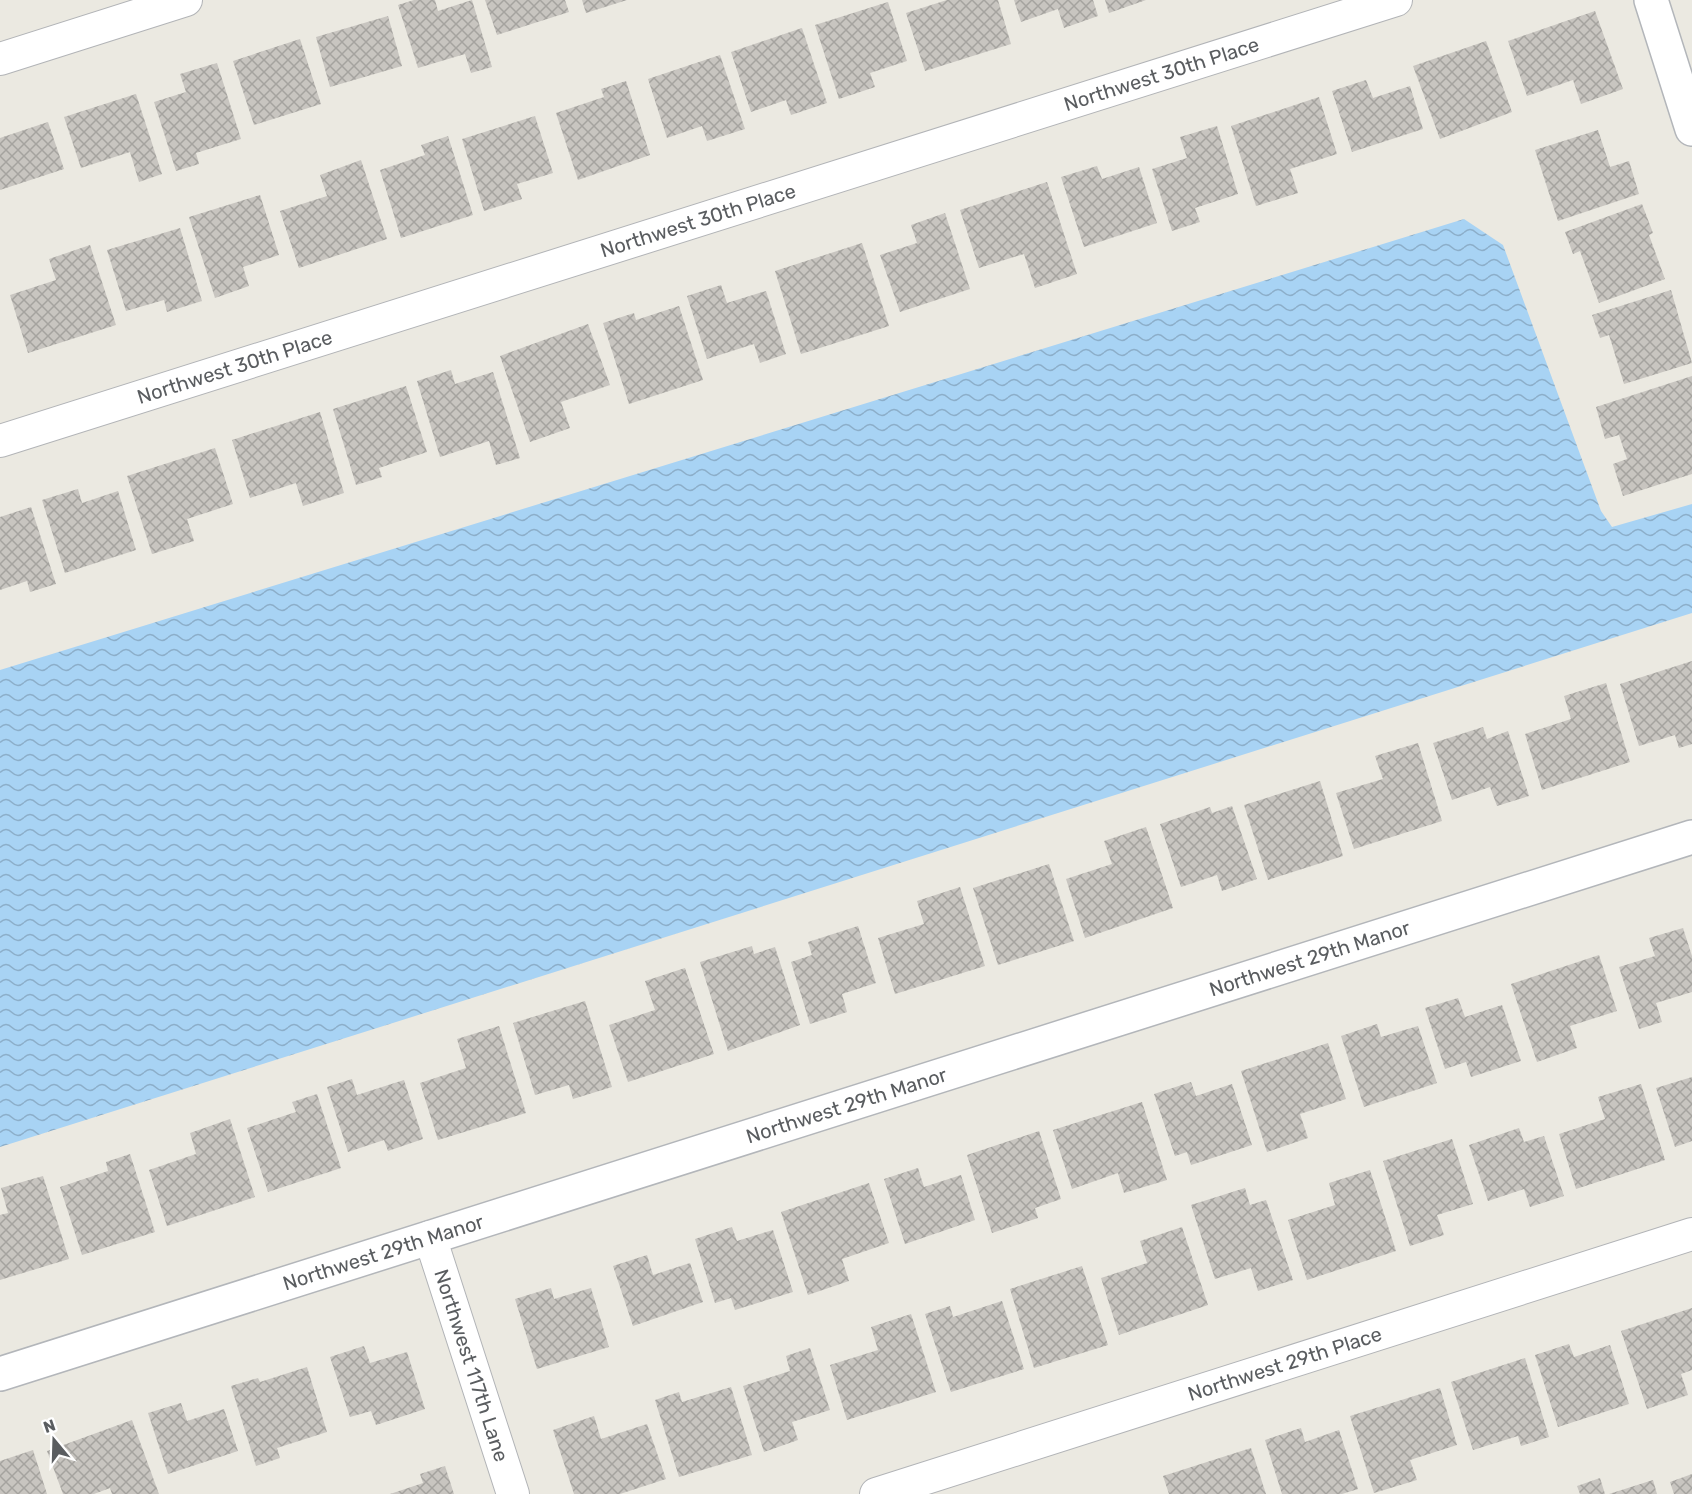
<svg xmlns="http://www.w3.org/2000/svg" width="1692" height="1494" viewBox="0 0 1692 1494" font-family="Rubik,sans-serif">
<defs>
<pattern id="water-waves" width="16" height="10" patternUnits="userSpaceOnUse" patternTransform="scale(1.5)"><rect width="16" height="10" fill="#a8d3f4"/><path d="M0 5q4-4 8 0t8 0" fill="none" stroke="#8caec9"/></pattern>
<pattern id="building-cross-hatch" width="8" height="8" patternUnits="userSpaceOnUse" patternTransform="scale(1.5)"><rect width="8" height="8" fill="#c8c5c0"/><path d="M0 0l8 8M0 8l8-8" fill="none" stroke="#a5a39f"/></pattern>
</defs>
<rect width="100%" height="100%" fill="#ebe9e1"/>
<polygon fill="url(#water-waves)" points="1464,219 1503,245 1601,511 1612,527 1692,504 1692,613 0,1147 0,670"/>
<g fill="url(#building-cross-hatch)">
<polygon points="414,0 435,0 438,11 472,0 492,67 471,73 465,54 418,68 398,5"/>
<polygon points="485,0 565,0 569,12 497,35"/>
<polygon points="582,0 627,0 586,13"/>
<polygon points="947,0 998,0 1011,44 925,71 906,13"/>
<polygon points="1014,0 1093,0 1098,16 1064,28 1058,9 1021,22"/>
<polygon points="1105,0 1146,0 1109,13"/>
<polygon points="888,2 907,61 870,73 875,87 839,99 815,25"/>
<polygon points="1595,11 1623,89 1581,104 1573,80 1527,96 1508,41"/>
<polygon points="388,16 402,66 330,87 316,37"/>
<polygon points="802,28 827,103 791,115 786,100 751,112 731,52"/>
<polygon points="300,39 321,104 254,125 233,61"/>
<polygon points="1486,41 1512,112 1440,139 1413,66"/>
<polygon points="720,55 745,129 707,141 702,126 667,138 648,79"/>
<polygon points="217,63 241,139 196,153 199,164 176,171 154,102 186,92 180,74"/>
<polygon points="1366,80 1373,98 1410,86 1423,129 1352,152 1332,91"/>
<polygon points="626,81 650,155 578,180 556,113 604,97 601,89"/>
<polygon points="136,94 162,174 139,182 130,152 81,168 64,117"/>
<polygon points="1319,97 1337,154 1290,169 1298,193 1256,206 1231,126"/>
<polygon points="535,116 553,173 517,184 522,199 484,211 462,139"/>
<polygon points="48,122 64,169 0,190 0,138"/>
<polygon points="1217,126 1238,194 1195,208 1200,222 1172,231 1152,169 1187,158 1180,137"/>
<polygon points="1598,130 1610,167 1629,161 1639,194 1558,221 1535,150"/>
<polygon points="448,136 473,215 401,238 380,170 425,155 421,145"/>
<polygon points="361,160 387,239 299,268 280,211 327,196 320,175"/>
<polygon points="1097,166 1102,179 1139,167 1157,223 1084,247 1061,177"/>
<polygon points="1047,182 1077,274 1035,288 1024,254 979,268 960,210"/>
<polygon points="260,195 279,255 243,267 249,286 215,298 189,217"/>
<polygon points="1642,204 1653,233 1649,235 1665,279 1599,303 1580,251 1573,254 1565,232"/>
<polygon points="945,213 970,289 900,312 880,255 917,243 911,225"/>
<polygon points="180,228 202,301 167,312 164,300 126,311 107,250"/>
<polygon points="862,243 889,326 801,354 775,271"/>
<polygon points="90,245 116,325 28,353 10,295 56,280 49,259"/>
<polygon points="721,285 727,303 766,291 786,354 760,363 754,344 707,359 687,296"/>
<polygon points="1671,290 1692,363 1624,384 1609,335 1600,338 1592,315"/>
<polygon points="679,306 703,380 629,404 603,323 634,313 636,320"/>
<polygon points="588,324 610,385 561,402 570,428 530,442 500,356"/>
<polygon points="451,370 455,384 493,372 520,458 496,465 489,441 440,457 417,381"/>
<polygon points="1692,376 1692,474 1623,496 1613,464 1627,459 1619,435 1605,439 1596,407"/>
<polygon points="406,386 427,452 379,468 382,477 356,485 333,409"/>
<polygon points="320,412 344,493 303,506 296,483 250,498 232,440"/>
<polygon points="215,448 233,504 187,519 194,541 152,554 127,476"/>
<polygon points="78,489 82,503 118,491 136,550 65,573 42,500"/>
<polygon points="31,507 56,584 30,592 27,581 0,590 0,517"/>
<polygon points="1692,661 1692,744 1679,748 1675,735 1639,746 1620,684"/>
<polygon points="1606,683 1630,762 1542,790 1525,734 1571,719 1564,696"/>
<polygon points="1483,727 1487,739 1508,731 1529,796 1497,806 1490,787 1452,800 1433,743"/>
<polygon points="1418,743 1442,821 1354,849 1336,793 1383,779 1375,756"/>
<polygon points="1320,781 1343,856 1268,880 1244,805"/>
<polygon points="1232,806 1257,879 1222,891 1217,875 1181,887 1160,824 1210,807 1212,813"/>
<polygon points="1146,827 1173,908 1085,938 1066,879 1112,864 1104,841"/>
<polygon points="1049,864 1074,941 998,965 973,888"/>
<polygon points="960,887 985,966 895,994 878,938 924,924 917,901"/>
<polygon points="858,926 876,983 842,994 847,1012 810,1024 791,962 812,955 808,942"/>
<polygon points="1683,928 1692,956 1692,992 1656,1003 1662,1022 1639,1029 1619,967 1655,956 1649,938"/>
<polygon points="752,946 754,954 775,947 800,1025 728,1051 700,962"/>
<polygon points="1599,955 1617,1011 1570,1026 1577,1048 1537,1062 1511,984"/>
<polygon points="685,968 714,1054 628,1082 609,1025 655,1010 645,981"/>
<polygon points="1458,998 1465,1017 1502,1005 1521,1061 1471,1077 1466,1062 1445,1069 1425,1008"/>
<polygon points="585,1001 612,1087 573,1099 569,1085 535,1095 513,1023"/>
<polygon points="1377,1024 1381,1037 1418,1026 1437,1083 1364,1107 1341,1036"/>
<polygon points="499,1026 526,1113 438,1140 420,1083 466,1068 457,1039"/>
<polygon points="1328,1043 1346,1099 1300,1114 1308,1138 1267,1152 1241,1071"/>
<polygon points="1692,1077 1692,1141 1675,1147 1656,1088"/>
<polygon points="352,1079 357,1095 404,1080 423,1139 388,1151 384,1140 348,1152 327,1087"/>
<polygon points="1191,1082 1196,1096 1232,1084 1252,1145 1191,1165 1187,1152 1175,1156 1154,1094"/>
<polygon points="1641,1084 1665,1160 1576,1189 1559,1134 1605,1119 1598,1097"/>
<polygon points="317,1094 341,1168 268,1192 247,1128 296,1112 292,1102"/>
<polygon points="1142,1102 1167,1180 1124,1193 1118,1173 1072,1189 1053,1130"/>
<polygon points="230,1119 255,1197 167,1226 149,1170 196,1154 190,1133"/>
<polygon points="1519,1128 1524,1142 1544,1136 1564,1196 1530,1207 1524,1189 1488,1201 1469,1145"/>
<polygon points="1039,1131 1061,1199 1035,1208 1038,1218 992,1233 967,1155"/>
<polygon points="1452,1139 1473,1204 1437,1215 1444,1235 1410,1246 1383,1161"/>
<polygon points="130,1154 155,1232 82,1255 60,1187 108,1171 106,1162"/>
<polygon points="918,1168 924,1187 961,1175 975,1220 905,1244 884,1179"/>
<polygon points="1370,1170 1396,1251 1307,1280 1288,1220 1335,1205 1329,1183"/>
<polygon points="43,1176 69,1259 0,1280 0,1215 8,1213 1,1188"/>
<polygon points="869,1183 889,1243 842,1259 849,1281 808,1295 781,1212"/>
<polygon points="1245,1188 1250,1205 1266,1200 1293,1280 1258,1291 1251,1268 1215,1279 1191,1205"/>
<polygon points="732,1227 737,1241 773,1230 793,1292 735,1310 731,1298 715,1303 695,1239"/>
<polygon points="1182,1227 1208,1305 1119,1335 1101,1278 1147,1263 1140,1241"/>
<polygon points="647,1255 653,1275 690,1263 703,1302 633,1326 613,1266"/>
<polygon points="1082,1266 1108,1345 1034,1368 1010,1289"/>
<polygon points="551,1288 554,1299 591,1288 609,1347 537,1369 515,1299"/>
<polygon points="1002,1301 1024,1369 951,1392 925,1314 950,1306 953,1317"/>
<polygon points="1692,1308 1692,1370 1681,1374 1688,1395 1647,1409 1621,1331"/>
<polygon points="911,1314 936,1392 847,1420 830,1365 878,1350 871,1327"/>
<polygon points="1569,1344 1574,1357 1610,1345 1629,1404 1558,1427 1535,1355"/>
<polygon points="364,1346 370,1363 407,1352 425,1409 376,1425 371,1411 350,1417 330,1357"/>
<polygon points="810,1348 830,1410 792,1422 798,1440 764,1452 743,1386 790,1371 786,1356"/>
<polygon points="1525,1358 1549,1437 1521,1446 1518,1436 1473,1450 1451,1382"/>
<polygon points="307,1367 327,1432 277,1448 280,1458 256,1466 231,1386 258,1378 260,1382"/>
<polygon points="731,1387 752,1455 679,1477 655,1400 679,1392 682,1402"/>
<polygon points="1440,1388 1457,1445 1410,1460 1417,1480 1374,1493 1350,1416"/>
<polygon points="181,1403 187,1421 224,1409 238,1451 168,1474 148,1413"/>
<polygon points="594,1416 601,1439 647,1424 666,1479 620,1494 574,1494 553,1430"/>
<polygon points="132,1420 159,1494 112,1494 110,1488 94,1494 63,1494 47,1451"/>
<polygon points="1301,1428 1305,1442 1339,1430 1358,1489 1342,1494 1282,1494 1265,1440"/>
<polygon points="1251,1448 1266,1494 1169,1494 1163,1476"/>
<polygon points="33,1450 47,1494 0,1494 0,1461"/>
<polygon points="445,1466 454,1494 390,1494 423,1483 420,1474"/>
<polygon points="1692,1474 1692,1494 1674,1494 1670,1482"/>
<polygon points="1600,1478 1605,1494 1580,1494 1577,1486"/>
<polygon points="1653,1480 1657,1494 1609,1494"/>
</g>
<g fill="none" stroke-linecap="round" stroke-linejoin="round">
<g stroke="#b2b4b7" stroke-width="34">
<g id="street">
<polyline points="0,59 186,0"/>
<path id="s1" d="M0,441L1396,0"/>
<path id="s2" d="M430,1237L513,1494"/>
<path id="s3" d="M876,1494L1692,1234"/>
</g>
</g>
<g stroke="#b3b6ba" stroke-width="36">
<g id="secondary">
<polyline points="1651,0 1692,129"/>
<path id="s4" d="M0,1374L1692,837"/>
</g>
</g>
<use href="#street" stroke="#fff" stroke-width="32"/>
<use href="#secondary" stroke="#fff" stroke-width="33"/>
</g>
<g text-anchor="middle" stroke-width="4.5" stroke-linejoin="round" paint-order="stroke">
<g font-size="20" fill="#5a5d60" stroke="#fff">
<text dy="7" stroke="none"><textPath href="#s1" startOffset="1218">Northwest 30th Place</textPath></text>
<text dy="7" stroke="none"><textPath href="#s1" startOffset="732">Northwest 30th Place</textPath></text>
<text dy="7" stroke="none"><textPath href="#s1" startOffset="246">Northwest 30th Place</textPath></text>
<text dy="7" stroke="none"><textPath href="#s4" startOffset="1374">Northwest 29th Manor</textPath></text>
<text dy="7" stroke="none"><textPath href="#s4" startOffset="888">Northwest 29th Manor</textPath></text>
<text dy="7" stroke="none"><textPath href="#s4" startOffset="402">Northwest 29th Manor</textPath></text>
<text dy="7" stroke="none"><textPath href="#s3" startOffset="429">Northwest 29th Place</textPath></text>
<text dy="7" stroke="none"><textPath href="#s2" startOffset="135">Northwest 117th Lane</textPath></text>
</g>
</g>
<g transform="translate(54 1440) rotate(341)" stroke="#ffffff" stroke-width="4.5" paint-order="stroke">
<path d="M0-4.5L10 22L0 15L-10 22Z" fill="#5a5d60"/>
<text y="-9" font-size="16" font-weight="bold" text-anchor="middle" fill="#5a5d60">N</text>
</g>
</svg>
